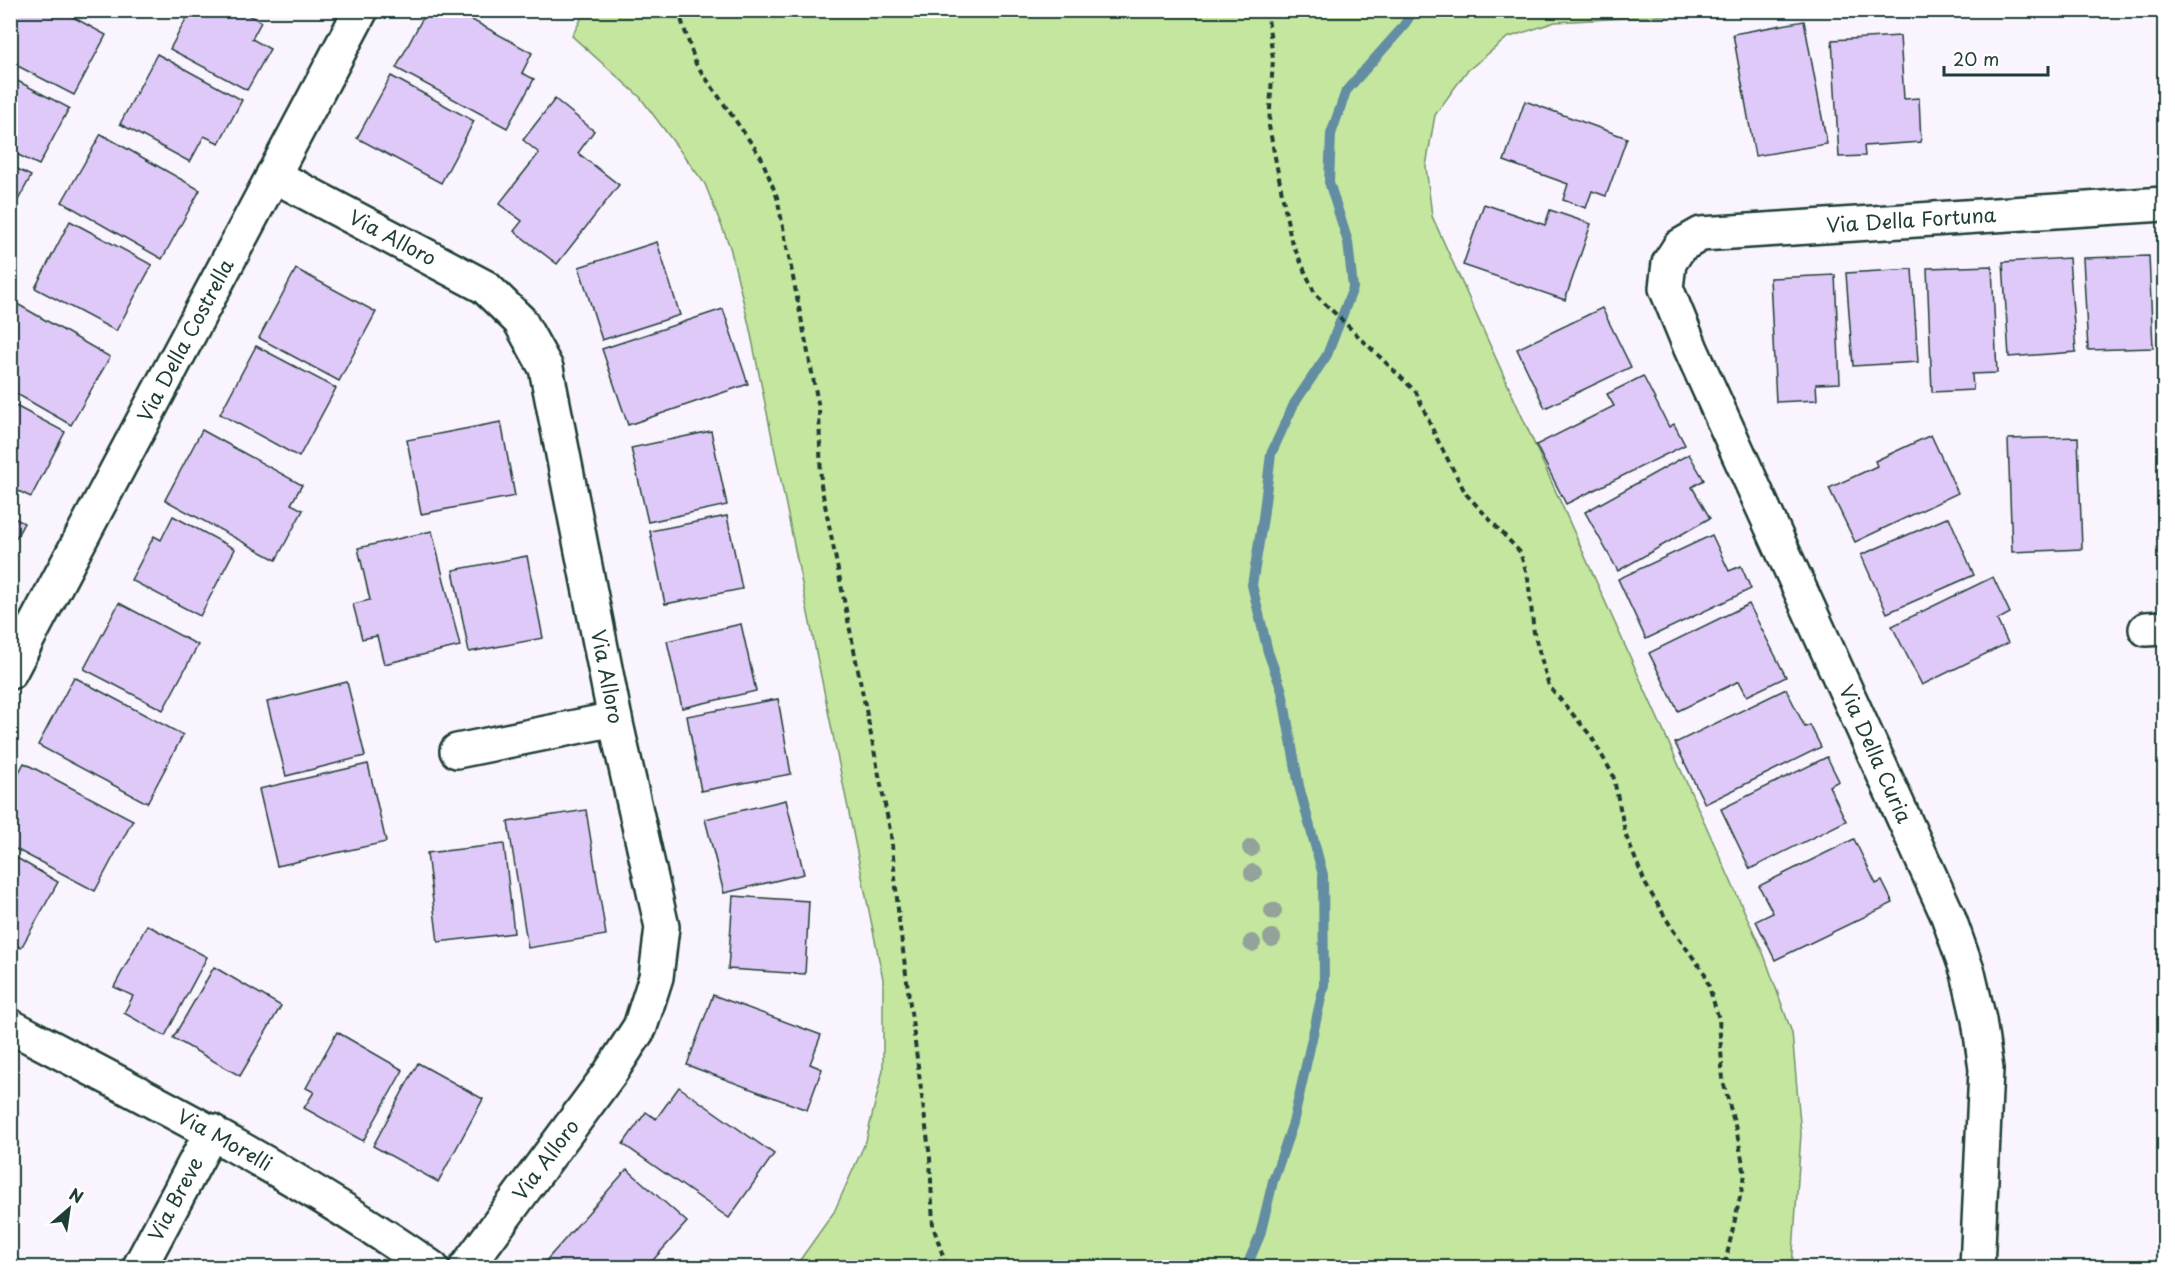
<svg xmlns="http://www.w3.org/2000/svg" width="2175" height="1278" viewBox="0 0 2175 1278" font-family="'Playpen Sans',sans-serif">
<rect width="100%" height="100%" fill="#f9f4fe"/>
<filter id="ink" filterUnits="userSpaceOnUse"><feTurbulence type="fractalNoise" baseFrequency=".0167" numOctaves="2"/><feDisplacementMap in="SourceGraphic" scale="12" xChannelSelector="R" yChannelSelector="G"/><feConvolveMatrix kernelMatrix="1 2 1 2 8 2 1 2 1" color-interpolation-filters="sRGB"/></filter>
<g filter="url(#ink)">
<polygon fill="#c4e69f" stroke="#72926a" stroke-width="1.5" points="586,10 1753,11 1555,22 1507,38 1466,72 1435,115 1426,166 1432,216 1764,955 1792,1033 1801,1134 1792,1267 795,1267 834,1212 866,1141 883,1070 883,979 749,325 730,247 705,184 640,97 572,36"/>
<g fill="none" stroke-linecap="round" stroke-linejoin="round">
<polyline stroke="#638da2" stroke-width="10" points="1246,1268 1260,1235 1273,1181 1293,1123 1324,985 1323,875 1299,786 1282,691 1268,652 1252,585 1263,518 1271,454 1294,404 1327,355 1353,288 1348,242 1329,182 1331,134 1346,91 1402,28 1414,10"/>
</g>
<g fill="#dfc9f9" stroke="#1f3d34" stroke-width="1.5">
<polygon points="10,10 60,10 106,35 74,95 10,62"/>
<polygon points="78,10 94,10 90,18"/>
<polygon points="191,10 240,10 261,22 252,39 270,49 247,90 170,49"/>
<polygon points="427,10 454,10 532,53 522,73 534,79 507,128 396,68"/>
<polygon points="1804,21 1827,144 1755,156 1733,34"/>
<polygon points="1900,36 1904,99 1919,98 1921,142 1864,146 1865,156 1839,157 1832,40"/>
<polygon points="157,54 242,100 219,143 204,136 190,162 120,124"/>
<polygon points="391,76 474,121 441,183 357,138"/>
<polygon points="10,77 69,108 39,165 10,151"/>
<polygon points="555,99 594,131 578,153 619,185 557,264 514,231 522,221 499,204 539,153 523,140"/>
<polygon points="1525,101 1627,138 1606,196 1592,191 1586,208 1563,200 1568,184 1504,161"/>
<polygon points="101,134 200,190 162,259 62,202"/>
<polygon points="10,165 31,176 10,215"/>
<polygon points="1484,204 1545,225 1550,210 1591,224 1565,300 1463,265"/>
<polygon points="70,221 152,265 116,331 35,288"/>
<polygon points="657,242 680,315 602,340 579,267"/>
<polygon points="2149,256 2153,348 2088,350 2083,258"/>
<polygon points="2069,258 2076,352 2009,357 2003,262"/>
<polygon points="1992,266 1997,373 1972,374 1973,390 1932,392 1927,268"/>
<polygon points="296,269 376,312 339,381 259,338"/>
<polygon points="1912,269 1918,362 1853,366 1846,273"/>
<polygon points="1835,275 1840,383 1816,384 1817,400 1776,402 1770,278"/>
<polygon points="12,301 110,357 71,425 10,390 10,304"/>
<polygon points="1602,308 1631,367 1545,408 1517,349"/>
<polygon points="723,309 748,384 628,425 602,349"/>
<polygon points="256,346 336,388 299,457 220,414"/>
<polygon points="1643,376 1669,427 1674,424 1685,445 1566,504 1536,445 1614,406 1607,394"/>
<polygon points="10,403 65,432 31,497 10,487"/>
<polygon points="501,422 515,496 421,514 407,440"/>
<polygon points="202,430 302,485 291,504 303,510 276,560 165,500"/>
<polygon points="711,431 727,505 648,522 631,448"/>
<polygon points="1931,435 1958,493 1855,542 1829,488 1877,466 1875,461"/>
<polygon points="2078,437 2082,549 2012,552 2008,439"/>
<polygon points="1689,454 1704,480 1692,487 1710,518 1618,571 1585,512"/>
<polygon points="10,516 24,523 10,549"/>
<polygon points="173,516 235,549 200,616 131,580 154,536 161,540"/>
<polygon points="727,516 742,589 665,604 650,531"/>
<polygon points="1949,517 1974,575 1887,613 1861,555"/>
<polygon points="432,531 460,646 384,664 377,636 362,639 353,604 370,600 358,548"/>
<polygon points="1712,535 1729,571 1741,566 1751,589 1646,639 1618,579"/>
<polygon points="527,556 543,638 469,652 453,570"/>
<polygon points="1993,577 2010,613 1997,620 2008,643 1922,685 1892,626"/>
<polygon points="119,603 198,645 163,710 84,669"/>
<polygon points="1749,604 1786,677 1747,696 1739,681 1678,711 1649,653"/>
<polygon points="741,624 756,691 682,708 667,641"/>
<polygon points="74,677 183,735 147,803 38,745"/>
<polygon points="347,682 365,756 286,776 267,702"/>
<polygon points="1786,689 1805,727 1810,725 1821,747 1705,804 1675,743"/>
<polygon points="778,699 791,774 701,791 687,716"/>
<polygon points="1827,757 1839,781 1829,786 1846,821 1750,869 1721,809"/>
<polygon points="24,763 133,820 95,891 10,846 10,789"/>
<polygon points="368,764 386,842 277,866 259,789"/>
<polygon points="786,800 804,874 724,893 705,819"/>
<polygon points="586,810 606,935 528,948 508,822"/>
<polygon points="1854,839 1876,884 1882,881 1893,903 1775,960 1756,921 1773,913 1759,886"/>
<polygon points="504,844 514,933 438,942 427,853"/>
<polygon points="10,854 58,882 21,948 10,942"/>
<polygon points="733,896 809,901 805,974 728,969"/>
<polygon points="147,925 207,957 165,1036 124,1013 133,996 114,987"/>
<polygon points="214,967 281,1006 240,1076 173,1038"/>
<polygon points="713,995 821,1035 810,1064 822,1069 807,1110 687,1065"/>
<polygon points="337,1032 403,1070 363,1141 304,1108 314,1092 306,1088"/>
<polygon points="418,1063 483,1099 438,1182 373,1146"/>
<polygon points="679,1087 774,1154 729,1218 623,1144 646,1112 656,1119"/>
<polygon points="627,1169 687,1222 646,1268 547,1268 543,1264"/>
<polygon points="710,1259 718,1268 701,1268"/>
</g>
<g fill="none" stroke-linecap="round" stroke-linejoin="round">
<g stroke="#1f3d34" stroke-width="38">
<g id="minor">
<path id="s1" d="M273,175L485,287L520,321L546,368L615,719L662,927L656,977L640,1027L610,1073L466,1268"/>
<polyline points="2146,629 2164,628"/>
<path id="s2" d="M10,672L361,10"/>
<polyline points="457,751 615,719"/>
<path id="s3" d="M10,1026C154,1101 299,1175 432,1268"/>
<path id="s4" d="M139,1268L212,1131"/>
<path id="s5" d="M1977,1268L1986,1069L1979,1020L1968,973L1948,916L1691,349L1666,288L1669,263L1680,246L1701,234L2164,204"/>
</g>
</g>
<g stroke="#1f3d34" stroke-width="4" stroke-dasharray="6 4.5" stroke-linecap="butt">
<polyline points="678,10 696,64 761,157 777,197 819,408 821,485 891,835 899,920 930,1158 933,1226 947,1268"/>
<polyline points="1267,10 1273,59 1269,126 1291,240 1315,294 1416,392 1437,439 1466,494 1520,552 1528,578 1534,633 1549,686 1591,736 1613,775 1626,836 1646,885 1673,930 1705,974 1719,1019 1723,1081 1737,1133 1745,1175 1724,1268"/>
</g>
<use href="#minor" stroke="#fff" stroke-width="33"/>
</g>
<g fill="#93a29a">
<circle cx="1251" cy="848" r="9"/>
<circle cx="1253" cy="873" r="9"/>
<circle cx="1273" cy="911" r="9"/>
<circle cx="1272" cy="938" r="9"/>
<circle cx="1252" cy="943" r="9"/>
</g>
</g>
<g text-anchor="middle" stroke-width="4.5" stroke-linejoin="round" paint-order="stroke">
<g font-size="20" fill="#1f3d34" stroke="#fff">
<text dy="7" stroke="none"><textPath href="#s5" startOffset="1326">Via Della Fortuna</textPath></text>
<text dy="7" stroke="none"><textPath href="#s1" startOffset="135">Via Alloro</textPath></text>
<text dy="7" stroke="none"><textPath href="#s2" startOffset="375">Via Della Costrella</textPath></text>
<text dy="7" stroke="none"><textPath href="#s1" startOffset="657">Via Alloro</textPath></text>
<text transform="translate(1875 754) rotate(66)" y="7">Via Della Curia</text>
<text dy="7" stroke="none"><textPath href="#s3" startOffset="243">Via Morelli</textPath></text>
<text transform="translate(546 1160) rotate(-53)" y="7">Via Alloro</text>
<text dy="7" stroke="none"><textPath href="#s4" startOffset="78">Via Breve</textPath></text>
</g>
</g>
<rect width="2175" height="1278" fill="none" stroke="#fff" stroke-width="36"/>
<rect x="18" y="18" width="2139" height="1242" fill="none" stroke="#1f3d34" stroke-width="2" filter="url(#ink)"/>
<g transform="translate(69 1209) rotate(29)" stroke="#ffffff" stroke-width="4.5" paint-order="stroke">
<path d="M0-4.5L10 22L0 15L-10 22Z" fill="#1f3d34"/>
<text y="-9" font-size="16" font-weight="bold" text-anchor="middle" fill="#1f3d34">N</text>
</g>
<path d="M1944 66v9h104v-9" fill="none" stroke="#1f3d34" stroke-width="3"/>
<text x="1953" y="66" font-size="18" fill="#1f3d34" stroke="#ffffff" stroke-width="4.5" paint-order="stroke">20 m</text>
</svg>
